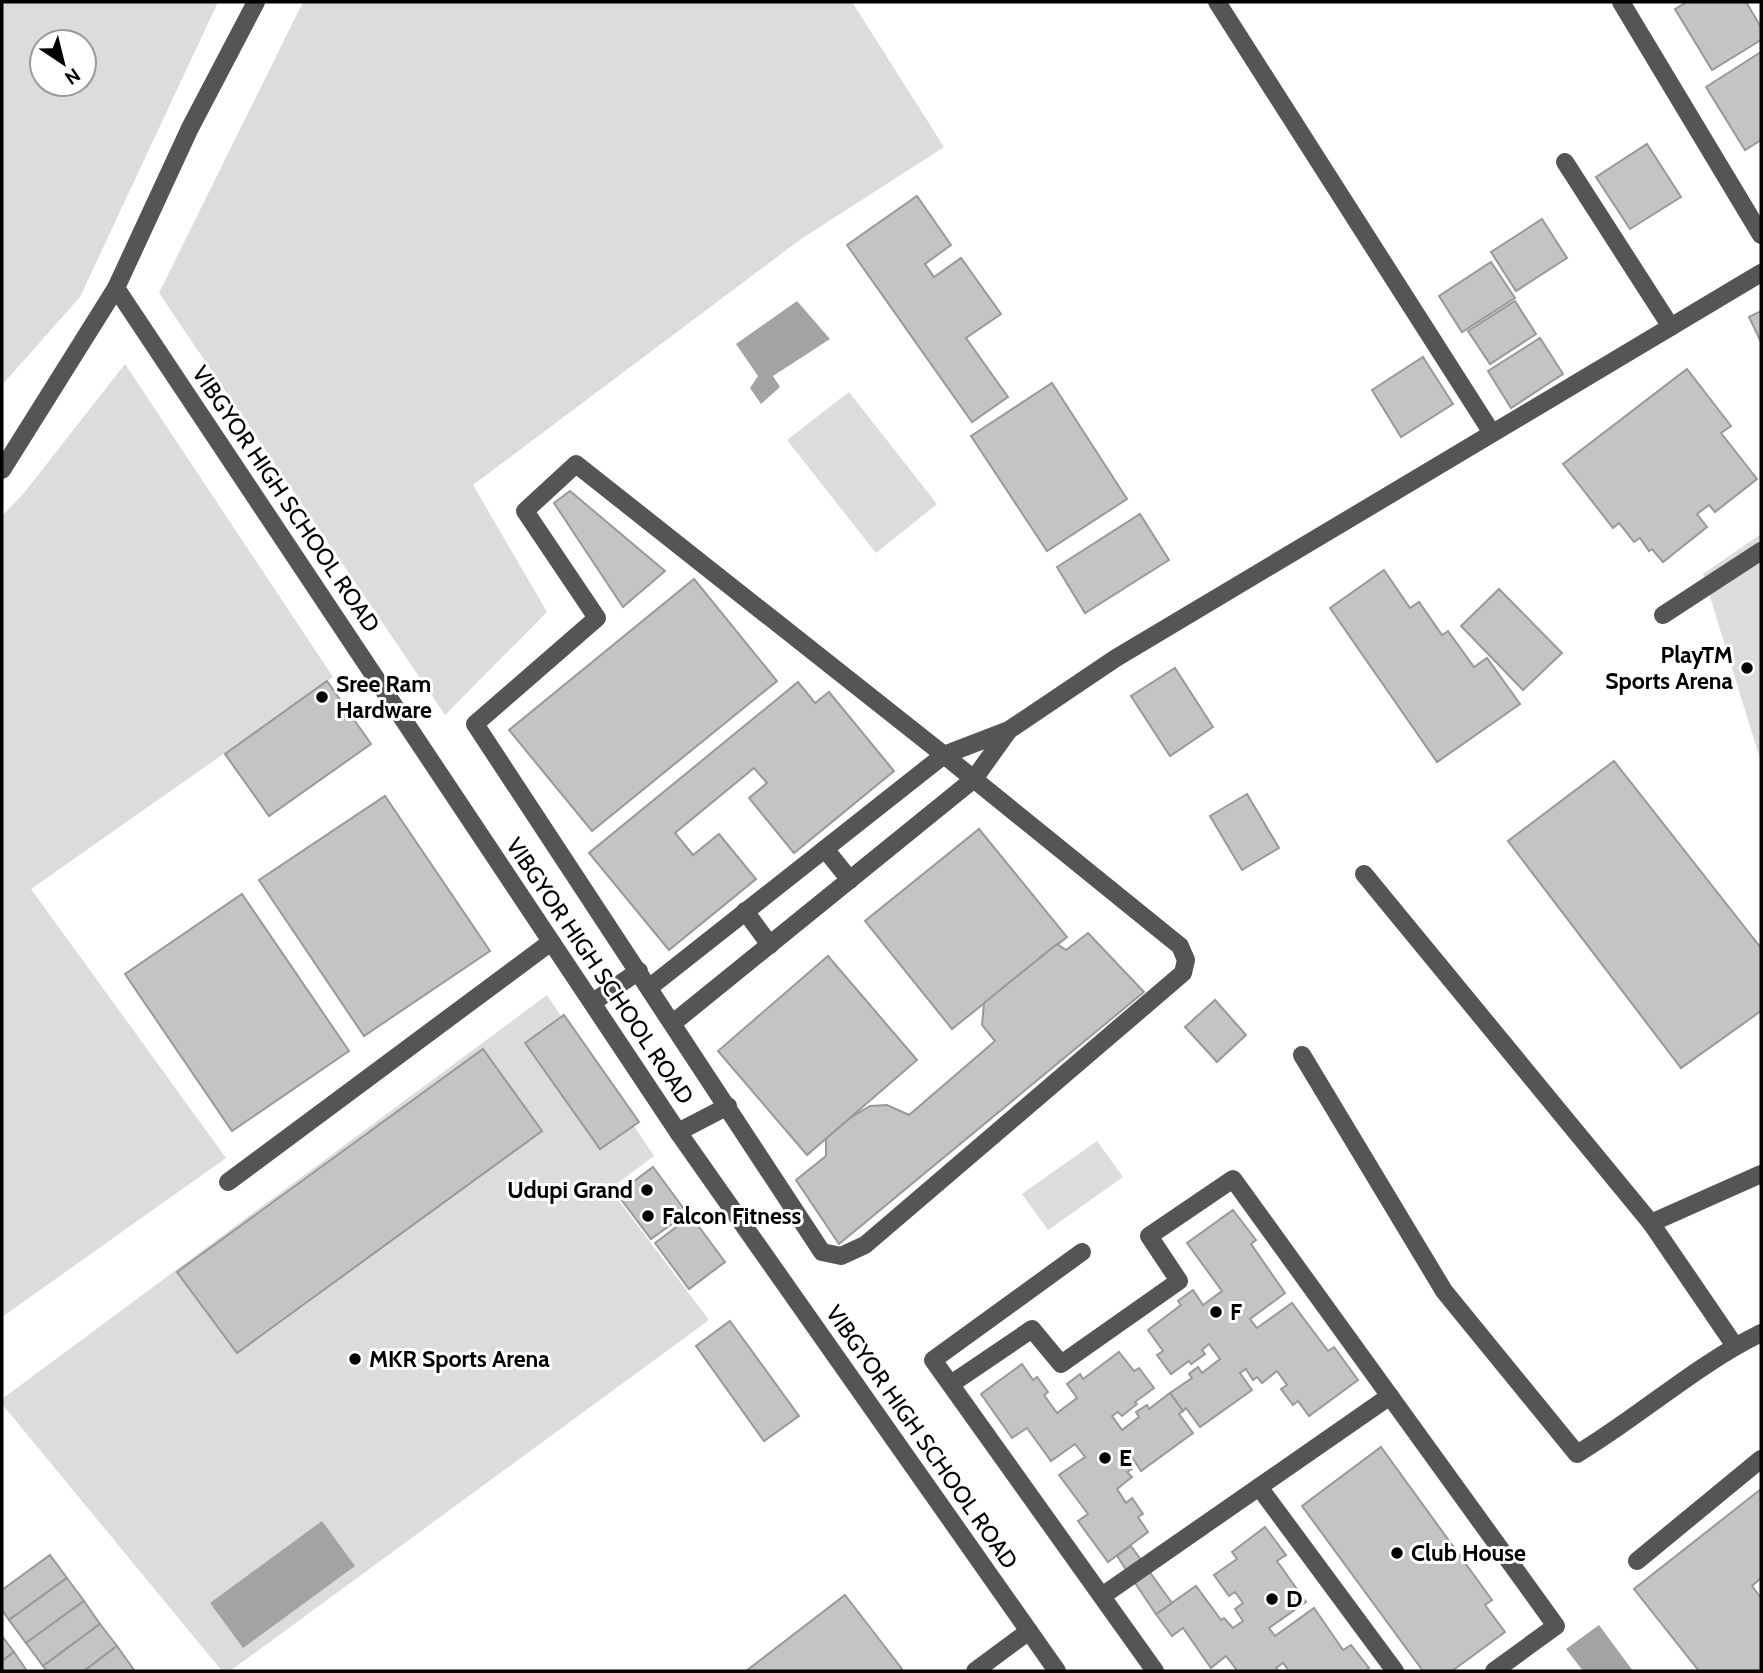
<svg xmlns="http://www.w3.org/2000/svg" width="1763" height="1673" viewBox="0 0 1763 1673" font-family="Cabin,sans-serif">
<rect width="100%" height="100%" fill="#fff"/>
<g fill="#dcdcdc" fill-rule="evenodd">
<path d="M2,2H218L80,297L2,385ZM84,42V84H42V42Z"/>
<polygon points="303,2 852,2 944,147 801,239 473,485 547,612 445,715 159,293"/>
<polygon points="125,364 333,677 31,889 226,1158 2,1317 2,516 24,493"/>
<polygon points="849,392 937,504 876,553 787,440"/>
<polygon points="1761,534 1761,762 1703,574"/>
<polygon points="547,995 654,1156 610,1189 709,1320 230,1671 222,1671 2,1404 2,1399"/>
<polygon points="1097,1141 1123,1177 1048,1230 1022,1194"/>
</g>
<g fill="#a3a3a3">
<polygon points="797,301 830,339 773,376 780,387 761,404 750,388 758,376 736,344"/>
<polygon points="322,1521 355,1566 243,1648 210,1603"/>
<polygon points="1599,1625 1633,1671 1583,1671 1566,1649"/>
</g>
<g fill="#c4c4c4" stroke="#999" stroke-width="2">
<polygon points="1687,2 1746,2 1761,27 1761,40 1712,70 1675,9"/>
<polygon points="1761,52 1761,140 1745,150 1706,87"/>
<polygon points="1647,144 1681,197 1630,229 1596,177"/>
<polygon points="917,196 951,245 925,264 934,277 961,258 1001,314 966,338 1008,397 972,422 847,245"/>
<polygon points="1542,219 1567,258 1516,291 1491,252"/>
<polygon points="1491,262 1515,298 1462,332 1439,296"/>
<polygon points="1515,301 1536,334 1490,364 1468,331"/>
<polygon points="1761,311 1761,342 1749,317"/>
<polygon points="1540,338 1563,374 1511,408 1488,371"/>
<polygon points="1423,357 1453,404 1401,437 1372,390"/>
<polygon points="1687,369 1731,426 1721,433 1757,479 1715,512 1709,505 1697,514 1707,527 1663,562 1652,549 1649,551 1640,538 1634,542 1619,523 1613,528 1563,464"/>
<polygon points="1052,383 1127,499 1047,551 971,436"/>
<polygon points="570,491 665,571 623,607 554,503"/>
<polygon points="1140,514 1169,560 1085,613 1057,567"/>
<polygon points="1384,570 1410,608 1419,602 1442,635 1448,631 1474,667 1487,658 1520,704 1437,762 1330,608"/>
<polygon points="694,579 777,681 592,831 509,730"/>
<polygon points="1499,589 1562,653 1523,690 1461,626"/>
<polygon points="1175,668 1213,727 1170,756 1131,696"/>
<polygon points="327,681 371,744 269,816 225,754"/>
<polygon points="798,682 815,703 829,692 894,771 794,853 749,798 767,783 754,768 675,833 693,855 719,834 756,879 669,950 589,853"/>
<polygon points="1614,761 1761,948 1761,1011 1681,1068 1508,841"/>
<polygon points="1247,794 1279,848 1242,870 1210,816"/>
<polygon points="385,796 490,951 364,1036 259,880"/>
<polygon points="979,829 1067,937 952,1029 865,921"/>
<polygon points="242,894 349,1051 232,1131 125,974"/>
<polygon points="1088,933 1144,992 839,1244 796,1180 826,1156 826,1138 850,1118 870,1106 887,1105 909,1115 995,1041 982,1025 984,1003 1057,944 1066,950"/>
<polygon points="828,956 917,1060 807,1155 718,1051"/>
<polygon points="1215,1000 1246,1035 1217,1062 1185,1027"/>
<polygon points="564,1015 639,1122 600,1149 525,1043"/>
<polygon points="483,1049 542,1131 237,1353 177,1272"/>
<polygon points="653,1167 687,1213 651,1239 617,1194"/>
<polygon points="1233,1210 1256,1240 1251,1244 1285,1293 1250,1319 1257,1328 1292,1303 1328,1351 1334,1347 1358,1380 1309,1416 1298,1401 1293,1405 1281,1389 1287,1385 1277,1371 1262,1383 1257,1377 1253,1380 1246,1369 1240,1373 1252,1390 1200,1427 1186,1408 1183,1411 1170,1393 1192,1378 1189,1374 1198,1367 1202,1373 1220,1359 1209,1344 1202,1350 1205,1354 1191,1364 1189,1361 1171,1374 1157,1355 1163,1351 1148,1330 1181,1305 1178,1301 1193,1290 1203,1305 1222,1291 1187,1243"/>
<polygon points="691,1216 725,1262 689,1289 655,1243"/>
<polygon points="730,1321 799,1416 764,1441 696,1346"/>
<polygon points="1119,1352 1134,1371 1139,1368 1154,1388 1135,1402 1137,1404 1122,1416 1118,1412 1112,1416 1122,1430 1139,1417 1136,1412 1147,1405 1149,1409 1170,1393 1183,1411 1179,1414 1193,1433 1141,1471 1130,1454 1124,1458 1132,1469 1127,1472 1132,1477 1117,1489 1126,1503 1132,1498 1143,1514 1138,1517 1148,1532 1108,1562 1078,1521 1088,1514 1059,1475 1085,1457 1075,1444 1051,1461 1027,1428 1012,1438 981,1394 1022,1364 1033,1380 1037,1377 1048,1392 1044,1395 1057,1413 1077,1398 1067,1384 1080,1374 1083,1379"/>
<polygon points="1381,1447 1492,1600 1485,1605 1505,1632 1452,1671 1423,1671 1302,1506"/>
<polygon points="1761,1489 1761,1578 1752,1586 1761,1598 1761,1671 1699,1671 1634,1589"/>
<polygon points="1265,1527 1286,1555 1277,1561 1306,1602 1269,1628 1275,1636 1314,1608 1343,1650 1351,1645 1369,1668 1365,1671 1289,1671 1283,1663 1276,1668 1278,1671 1234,1671 1236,1669 1226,1656 1211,1668 1183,1628 1172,1636 1156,1614 1196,1586 1221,1620 1224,1618 1233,1628 1243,1621 1235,1609 1243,1603 1235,1592 1229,1596 1214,1575 1237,1559 1232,1552"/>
<polygon points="1131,1546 1172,1603 1156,1614 1117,1556"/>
<polygon points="50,1555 67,1578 9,1620 2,1610 2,1590"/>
<polygon points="67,1578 84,1601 26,1643 9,1620"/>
<polygon points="845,1595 902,1669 899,1671 746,1671"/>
<polygon points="84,1601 100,1624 43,1666 26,1643"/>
<polygon points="100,1624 117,1646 84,1671 47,1671 43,1666"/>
<polygon points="2,1636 14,1652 2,1661"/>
<polygon points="117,1646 134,1670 132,1671 84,1671"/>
<polygon points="14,1652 27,1671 2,1671 2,1661"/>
</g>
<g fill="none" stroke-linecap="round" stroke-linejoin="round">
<g stroke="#555" stroke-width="18">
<polyline points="1217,2 1492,433"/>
<polyline points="1621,2 1761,235"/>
<polyline points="1565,162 1671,327"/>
<polyline points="116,288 678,1132 1057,1671"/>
<polygon points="576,464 944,755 1180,946 1186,960 1183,973 865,1245 841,1256 822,1252 475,724 597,618 525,511"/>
<polyline points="2,470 116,288 190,128 256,2"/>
<polyline points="1663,615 1761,551"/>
<polyline points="825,849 850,880"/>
<polyline points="1364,874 1651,1223 1735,1346"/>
<polyline points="745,911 770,945"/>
<polyline points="650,987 944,755 1009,730 1116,658 1761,273"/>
<polyline points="593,1002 639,971"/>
<polyline points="673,1023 974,779 1009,730"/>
<path d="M1302,1055L1444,1291L1577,1454C1640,1416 1696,1365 1761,1333"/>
<polyline points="678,1132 728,1106"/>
<polyline points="228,1182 551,942"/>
<polyline points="1651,1223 1761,1174"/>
<polyline points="1082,1252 933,1360 1155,1671"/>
<polyline points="951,1384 1032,1329 1061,1364 1179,1281 1149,1236 1233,1179 1556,1626 1494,1671"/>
<polyline points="1259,1487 1395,1671"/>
<polyline points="1637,1561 1761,1459"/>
<polyline points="1102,1596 1390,1396"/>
<polyline points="975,1671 1029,1631"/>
</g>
</g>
<g fill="#000" stroke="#fff" stroke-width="2.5">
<circle cx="1747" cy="668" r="7"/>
<circle cx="322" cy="697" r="7"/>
<circle cx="647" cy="1190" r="7"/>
<circle cx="648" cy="1216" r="7"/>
<circle cx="1216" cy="1312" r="7"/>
<circle cx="355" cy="1359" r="7"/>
<circle cx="1105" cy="1458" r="7"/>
<circle cx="1397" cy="1553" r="7"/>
<circle cx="1272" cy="1599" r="7"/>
</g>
<g text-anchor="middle" stroke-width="6" stroke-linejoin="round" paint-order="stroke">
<g font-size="23" fill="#000" stroke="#fff">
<text transform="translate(286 499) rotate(56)" y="8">VIBGYOR HIGH SCHOOL ROAD</text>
<text transform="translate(600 971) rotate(56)" y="8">VIBGYOR HIGH SCHOOL ROAD</text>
<text transform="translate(922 1437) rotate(55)" y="8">VIBGYOR HIGH SCHOOL ROAD</text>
</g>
<g font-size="23" font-weight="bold" fill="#000" stroke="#fff" text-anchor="start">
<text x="1733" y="663" text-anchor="end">PlayTM<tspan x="1733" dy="26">Sports Arena</tspan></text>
<text x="336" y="692">Sree Ram<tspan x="336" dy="26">Hardware</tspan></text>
<text x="633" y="1198" text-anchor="end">Udupi Grand</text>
<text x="662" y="1224">Falcon Fitness</text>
<text x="1230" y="1320">F</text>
<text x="369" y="1367">MKR Sports Arena</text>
<text x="1119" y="1466">E</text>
<text x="1411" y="1561">Club House</text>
<text x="1286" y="1607">D</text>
</g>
</g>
<rect width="1763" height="1673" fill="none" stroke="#000000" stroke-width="7"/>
<g transform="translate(63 63) rotate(145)"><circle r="33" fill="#ffffff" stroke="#999999" stroke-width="2"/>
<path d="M0-5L12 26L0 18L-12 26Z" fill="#000000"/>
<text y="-10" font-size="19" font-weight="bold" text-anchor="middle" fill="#000000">N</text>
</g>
</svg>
